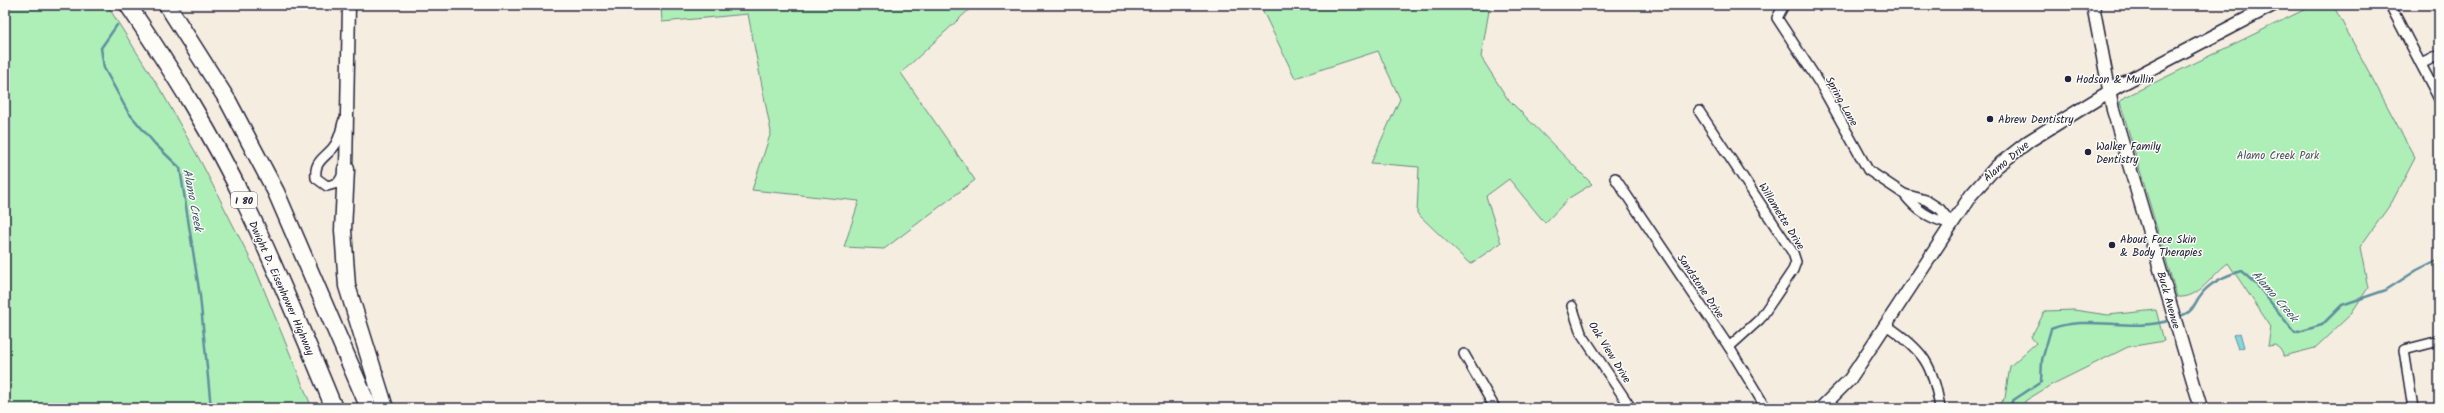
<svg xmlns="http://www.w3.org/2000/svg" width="2444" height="413" viewBox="0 0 2444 413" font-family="Kalam,sans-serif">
<rect width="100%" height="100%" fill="#f6ede1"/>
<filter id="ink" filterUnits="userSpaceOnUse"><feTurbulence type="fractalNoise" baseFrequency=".025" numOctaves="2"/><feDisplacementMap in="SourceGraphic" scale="8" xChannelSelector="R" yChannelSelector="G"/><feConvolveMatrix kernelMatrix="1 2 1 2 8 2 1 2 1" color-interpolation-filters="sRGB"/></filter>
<g filter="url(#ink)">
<g fill="#aeefb8" stroke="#68887a">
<polygon points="5,5 107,5 163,94 202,164 256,270 312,408 5,408"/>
<polygon points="661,5 974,5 901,73 975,180 884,249 844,247 859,201 752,190 771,132 748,14 662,22"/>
<polygon points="1260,5 1490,5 1481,57 1507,98 1592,184 1569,198 1545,223 1509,179 1486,196 1501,243 1470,264 1417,213 1419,167 1371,163 1400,99 1378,51 1295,78"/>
<path d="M2314,5H2333L2415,158L2392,202L2360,247L2368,288L2350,315L2315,348L2284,356L2280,349L2275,345L2268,346L2271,327L2228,263C2210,276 2200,299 2177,297L2120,102L2125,97Z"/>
<polygon points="2074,310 2108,315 2156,310 2164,341 2128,347 2051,385 2025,401 2024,408 1995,408 2005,398 2010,366 2036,343 2031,337 2045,311"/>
</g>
<polygon fill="#87d8de" stroke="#5f8f9d" points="2240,333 2244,347 2238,349 2233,335"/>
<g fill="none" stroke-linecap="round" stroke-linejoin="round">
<g stroke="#5f8f9d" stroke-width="2.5">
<polyline points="117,25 101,48 104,68 128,112 155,144 180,168 200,296 211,408"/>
<path d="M2177,317C2197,311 2191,306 2203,292C2213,281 2227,275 2241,271L2257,285L2295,333L2322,325L2342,305L2386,290L2417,270L2439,259"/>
<path d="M2010,408L2012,401L2041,382L2042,360L2051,329C2088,314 2130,333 2171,320"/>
</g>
<g stroke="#22223b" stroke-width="12">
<g id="street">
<polyline points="2390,5 2439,99"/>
<polyline points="1783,7 1777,18 1822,87 1868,170 1904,194 1926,200 1940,209 1952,224"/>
<polyline points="2421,64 2439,55"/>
<polyline points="1699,111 1793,253 1796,262 1793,270 1760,319 1729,347"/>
<path d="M343,175L338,183L327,186L316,178C314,162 323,159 332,149C339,142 341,131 343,122"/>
<polyline points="1615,178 1729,347 1766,408"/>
<path d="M1904,194C1917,211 1930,219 1952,224"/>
<polyline points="1572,306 1581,333 1631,408"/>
<path d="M1886,325C1923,350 1933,364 1940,408"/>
<polyline points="1464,354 1495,408"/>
<polyline points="2413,408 2404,350 2439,341"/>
</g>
</g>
<g stroke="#22223b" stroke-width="15">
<g id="secondary">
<polyline points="2093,5 2113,110 2201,408"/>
<polyline points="346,169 349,5"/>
<polyline points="1821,408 1850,379 1971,195 1996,167 2029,141 2120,85 2273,5"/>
</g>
</g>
<g stroke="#22223b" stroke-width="19">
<g id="highway">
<path d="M128,5C171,69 213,135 246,205C278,272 306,340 334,408"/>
<polyline points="167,5 228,101 276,192 369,408"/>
<polyline points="346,169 343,230 347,286 385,408"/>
</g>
</g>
<use href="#street" stroke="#fdfcf7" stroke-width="9"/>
<use href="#secondary" stroke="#fdfcf7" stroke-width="12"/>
<use href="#highway" stroke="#fdfcf7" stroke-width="16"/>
</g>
</g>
<g fill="#22223b" stroke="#fdfcf7" stroke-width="1.5">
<circle cx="2068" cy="79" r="4"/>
<circle cx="1990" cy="119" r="4"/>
<circle cx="2088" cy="152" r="4"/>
<circle cx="2112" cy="245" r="4"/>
</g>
<g text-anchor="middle" stroke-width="3" stroke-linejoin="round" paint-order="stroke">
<rect fill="#fdfcf7" stroke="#646373" stroke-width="1" x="231" y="192" width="26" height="16" rx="3"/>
<g font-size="10" font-weight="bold" fill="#22223b">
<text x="244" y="204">I 80</text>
</g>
<g font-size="11" fill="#22223b" stroke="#fdfcf7" text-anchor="start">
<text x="2076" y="83">Hodson &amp; Mullin</text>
<text x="1998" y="123">Abrew Dentistry</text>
<text x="2096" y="150">Walker Family<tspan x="2096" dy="13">Dentistry</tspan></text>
<text x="2120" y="243">About Face Skin<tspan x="2120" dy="13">&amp; Body Therapies</tspan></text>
</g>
<g font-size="11" fill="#22223b" stroke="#fdfcf7">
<text transform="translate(1842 101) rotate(61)" y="4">Spring Lane</text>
<text transform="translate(2006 161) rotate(-40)" y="4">Alamo Drive</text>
<text transform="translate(1782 216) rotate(58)" y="4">Willamette Drive</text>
<text transform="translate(1701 286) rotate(56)" y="4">Sandstone Drive</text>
<text transform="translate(282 288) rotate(66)" y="4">Dwight D. Eisenhower Highway</text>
<text transform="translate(2169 300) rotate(74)" y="4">Buck Avenue</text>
<text transform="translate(1610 352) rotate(58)" y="4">Oak View Drive</text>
</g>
<g font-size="11" fill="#45555a" stroke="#fdfcf7">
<text x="2278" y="159">Alamo Creek Park</text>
</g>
<g font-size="12" font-style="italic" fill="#40596c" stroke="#fdfcf7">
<text transform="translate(193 200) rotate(79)" y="4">Alamo Creek</text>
<text transform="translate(2275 296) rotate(49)" y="4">Alamo Creek</text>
</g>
</g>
<rect width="2444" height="413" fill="none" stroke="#fdfcf7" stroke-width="20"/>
<rect x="10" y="10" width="2424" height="393" fill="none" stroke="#22223b" stroke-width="1.5" filter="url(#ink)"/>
</svg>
